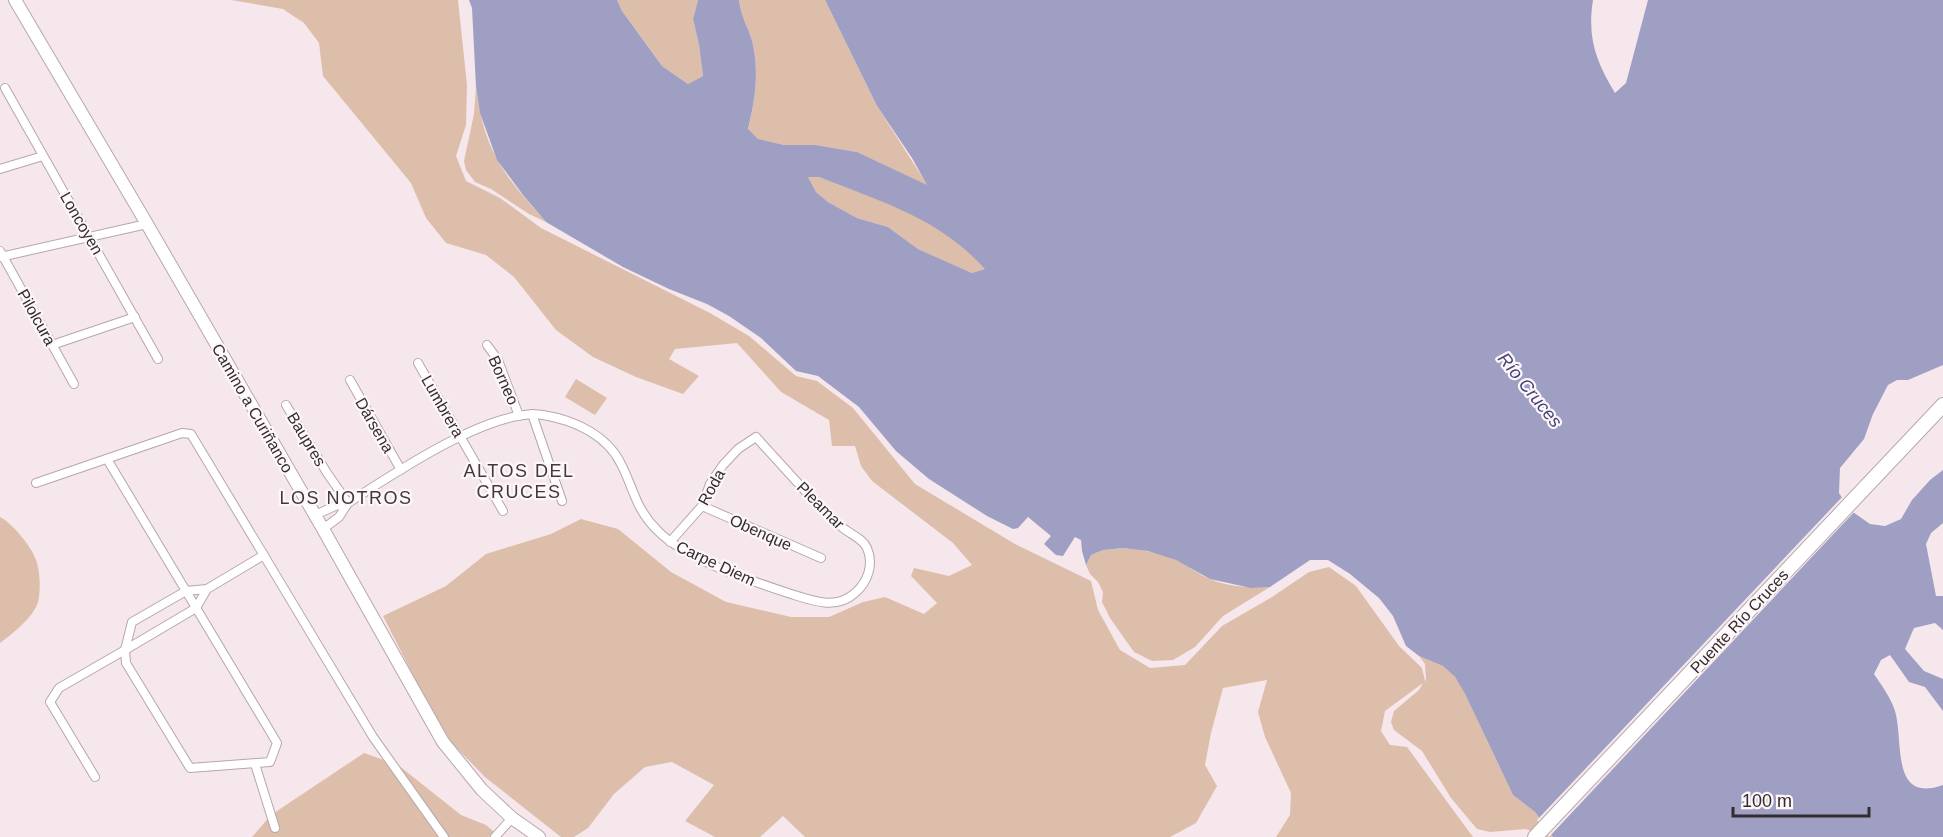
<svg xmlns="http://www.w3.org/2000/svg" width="1943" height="837" viewBox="0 0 1943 837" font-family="Arial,sans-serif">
<rect width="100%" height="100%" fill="#f6e7ed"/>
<g fill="#ddbeaa">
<polygon points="231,0 458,0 467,85 466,125 456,156 466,181 500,198 541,228 710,313 749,336 796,376 817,381 853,408 915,484 1015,544 1091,581 1098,610 1120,650 1150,668 1185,665 1222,626 1272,597 1309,572 1329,567 1356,586 1399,646 1422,668 1425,681 1426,680 1425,664 1419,656 1443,666 1455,677 1465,694 1513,795 1535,812 1553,837 1533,837 1531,831 1526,829 1490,832 1477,829 1451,798 1422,751 1394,730 1391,722 1394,711 1419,690 1423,683 1385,711 1381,731 1390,745 1407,747 1473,837 1276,837 1290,815 1291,793 1265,737 1258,712 1267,680 1223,688 1211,733 1205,765 1217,786 1196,823 1170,837 805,837 783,816 760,837 715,837 685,821 714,785 672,762 645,767 614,794 588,828 574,837 561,837 485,777 443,734 383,616 446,586 486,554 551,534 581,519 618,529 671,572 726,602 791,617 829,617 863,602 885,597 924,614 937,603 911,576 914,568 949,576 972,565 953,543 872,481 861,466 855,446 832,446 829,420 781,392 737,343 675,349 669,359 699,376 683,394 636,377 593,357 556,330 514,277 486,255 446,243 426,218 411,183 323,76 319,43 304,23 283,9"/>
<polygon points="617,0 698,0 693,19 699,45 703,76 688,84 662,66 622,11"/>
<path d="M739,0H825L877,106L928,186L857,152L816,145H784L758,140L748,130C755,101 759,74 753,45C750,29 741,19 739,0Z"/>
<path d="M476,87C479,112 485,137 497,159C509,182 529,202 546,222L529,214L491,189L475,182L466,170L464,161L474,114Z"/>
<path d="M808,177H819C859,193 903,206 940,229C957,240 972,254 986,269L972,273L918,249L888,227L857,218L828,202L816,192Z"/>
<polygon points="576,379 607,398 595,415 565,397"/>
<path d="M0,517C12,523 32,547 36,560C40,570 41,591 38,602C34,617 12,634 0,643Z"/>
<path d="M1123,548C1142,550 1161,552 1178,561C1189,566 1199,575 1210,579C1229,587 1250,588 1270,587L1223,616L1195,647L1173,660L1152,661L1134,652L1110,618L1102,602L1103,592L1098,582L1090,574L1086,565L1091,555L1103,550Z"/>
<polygon points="364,753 398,765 461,815 486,825 500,837 252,837 271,815"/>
</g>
<path fill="#9f9fc4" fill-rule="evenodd" d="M469,0H617L622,11L662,66L688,84L703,76L699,45L693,19L698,0H739C741,19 750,29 753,45C759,74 755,101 748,129L758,139L784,145H816L857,152L927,185L912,158L877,106L825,0H1593C1587,38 1596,61 1615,93L1626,83L1648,0H1943V365L1908,380H1897L1888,385L1873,414L1864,439L1840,468L1839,493L1850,510L1870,524L1885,526L1901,519L1912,500L1930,480L1943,470V523L1931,533L1926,544L1936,596H1943V630L1935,623L1914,628L1905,649L1924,671L1943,679V711L1925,687L1909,682L1890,655L1881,660L1874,674C1882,686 1891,698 1895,711C1904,741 1890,804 1943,785V837H1553L1535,812L1513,795L1465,694L1455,677L1443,666L1419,656L1406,646L1393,616L1379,598L1350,574L1328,560H1310L1270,587L1251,588L1210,579L1176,560L1148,551L1123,548L1103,550L1091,555L1086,565L1082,551L1081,540L1075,537L1063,556L1056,555L1044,544L1051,536L1028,517L1018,528L1013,529L987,516L929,479L896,451L859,407L818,376L796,371L761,338L729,316L707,304L669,289L623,267L546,222L523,195L497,160L480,113L476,87L472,8ZM808,177H819C882,202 939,218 985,269L972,273L918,249L888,227L857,218L828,202L816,192Z"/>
<polygon fill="#f6e7ed" points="1844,495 1856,510 1549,837 1537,820"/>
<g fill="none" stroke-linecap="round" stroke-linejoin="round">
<g stroke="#b5a7ad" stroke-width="10">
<g id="street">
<polyline points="5,88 158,359"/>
<polyline points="0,169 43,156"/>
<polyline points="0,251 74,384"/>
<polyline points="0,257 147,224"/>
<polyline points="52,345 135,317"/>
<polyline points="487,345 498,360 519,416"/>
<polyline points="418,363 503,511"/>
<polyline points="350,380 401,470"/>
<polyline points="286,405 327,473 348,503"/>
<polyline points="532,414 562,501"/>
<polyline points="36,483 182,433 191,434 373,737 444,837"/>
<polyline points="702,506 821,558"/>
<path d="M315,515L335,506L348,503C392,475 491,407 543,415C574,420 607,435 621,464C634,489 635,508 657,530C686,560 752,581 791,594C813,601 836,610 855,593C868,582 874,564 867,548C863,539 852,535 843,528C836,523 830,516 823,510C800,486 778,461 756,437L738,449L723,465L710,484L702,506L670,542"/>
<polyline points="323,529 339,517 348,503"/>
<polyline points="207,589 196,608 125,650 132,622 186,591 207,589 264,555"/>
<polyline points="255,764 275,828"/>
<polyline points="95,777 50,702 59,688 125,650 126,663 190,768 270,762 277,743 107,459"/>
<polyline points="495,837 512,818"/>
</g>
</g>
<g stroke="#b5a7ad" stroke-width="14">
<polyline id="secondary" points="15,0 147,224 323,529 443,742 482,790 512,818 539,837"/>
</g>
<g stroke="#b5a7ad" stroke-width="16">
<polyline id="primary" points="1535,837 1943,405"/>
</g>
<use href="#street" stroke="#fff" stroke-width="8"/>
<use href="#secondary" stroke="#fff" stroke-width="12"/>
<use href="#primary" stroke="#fff" stroke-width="14"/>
</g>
<g text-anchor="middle" stroke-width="4.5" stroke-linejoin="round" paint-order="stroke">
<g font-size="16" fill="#322c2f" stroke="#fdf7fa">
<text transform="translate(82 223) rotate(60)" y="6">Loncoyen</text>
<text transform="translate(37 317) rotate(61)" y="6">Pilolcura</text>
<text transform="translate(504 380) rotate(66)" y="6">Borneo</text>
<text transform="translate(443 406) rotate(60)" y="6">Lumbrera</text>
<text transform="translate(253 408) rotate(60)" y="6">Camino a Curiñanco</text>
<text transform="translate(375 425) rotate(60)" y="6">Dársena</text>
<text transform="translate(307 439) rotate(59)" y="6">Baupres</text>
<text transform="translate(711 487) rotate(-61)" y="6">Roda</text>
<text transform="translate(821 505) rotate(45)" y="6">Pleamar</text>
<text transform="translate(761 532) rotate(24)" y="6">Obenque</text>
<text transform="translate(716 563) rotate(25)" y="6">Carpe Diem</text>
<text transform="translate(1739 621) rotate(-47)" y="6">Puente Río Cruces</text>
</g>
<g font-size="18" font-style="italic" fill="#474477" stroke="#fdf7fa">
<text transform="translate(1530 390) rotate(51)" y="6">Río Cruces</text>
</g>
<g font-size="18" letter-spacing="1.5" fill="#43383d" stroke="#fdf7fa">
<text x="519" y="477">ALTOS DEL<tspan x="519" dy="21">CRUCES</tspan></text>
<text x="346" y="504">LOS NOTROS</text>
</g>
</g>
<path d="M1733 807v9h136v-9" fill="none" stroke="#322c2f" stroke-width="3"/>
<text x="1742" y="807" font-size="18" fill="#322c2f" stroke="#fdf7fa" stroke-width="4.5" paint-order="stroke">100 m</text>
</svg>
